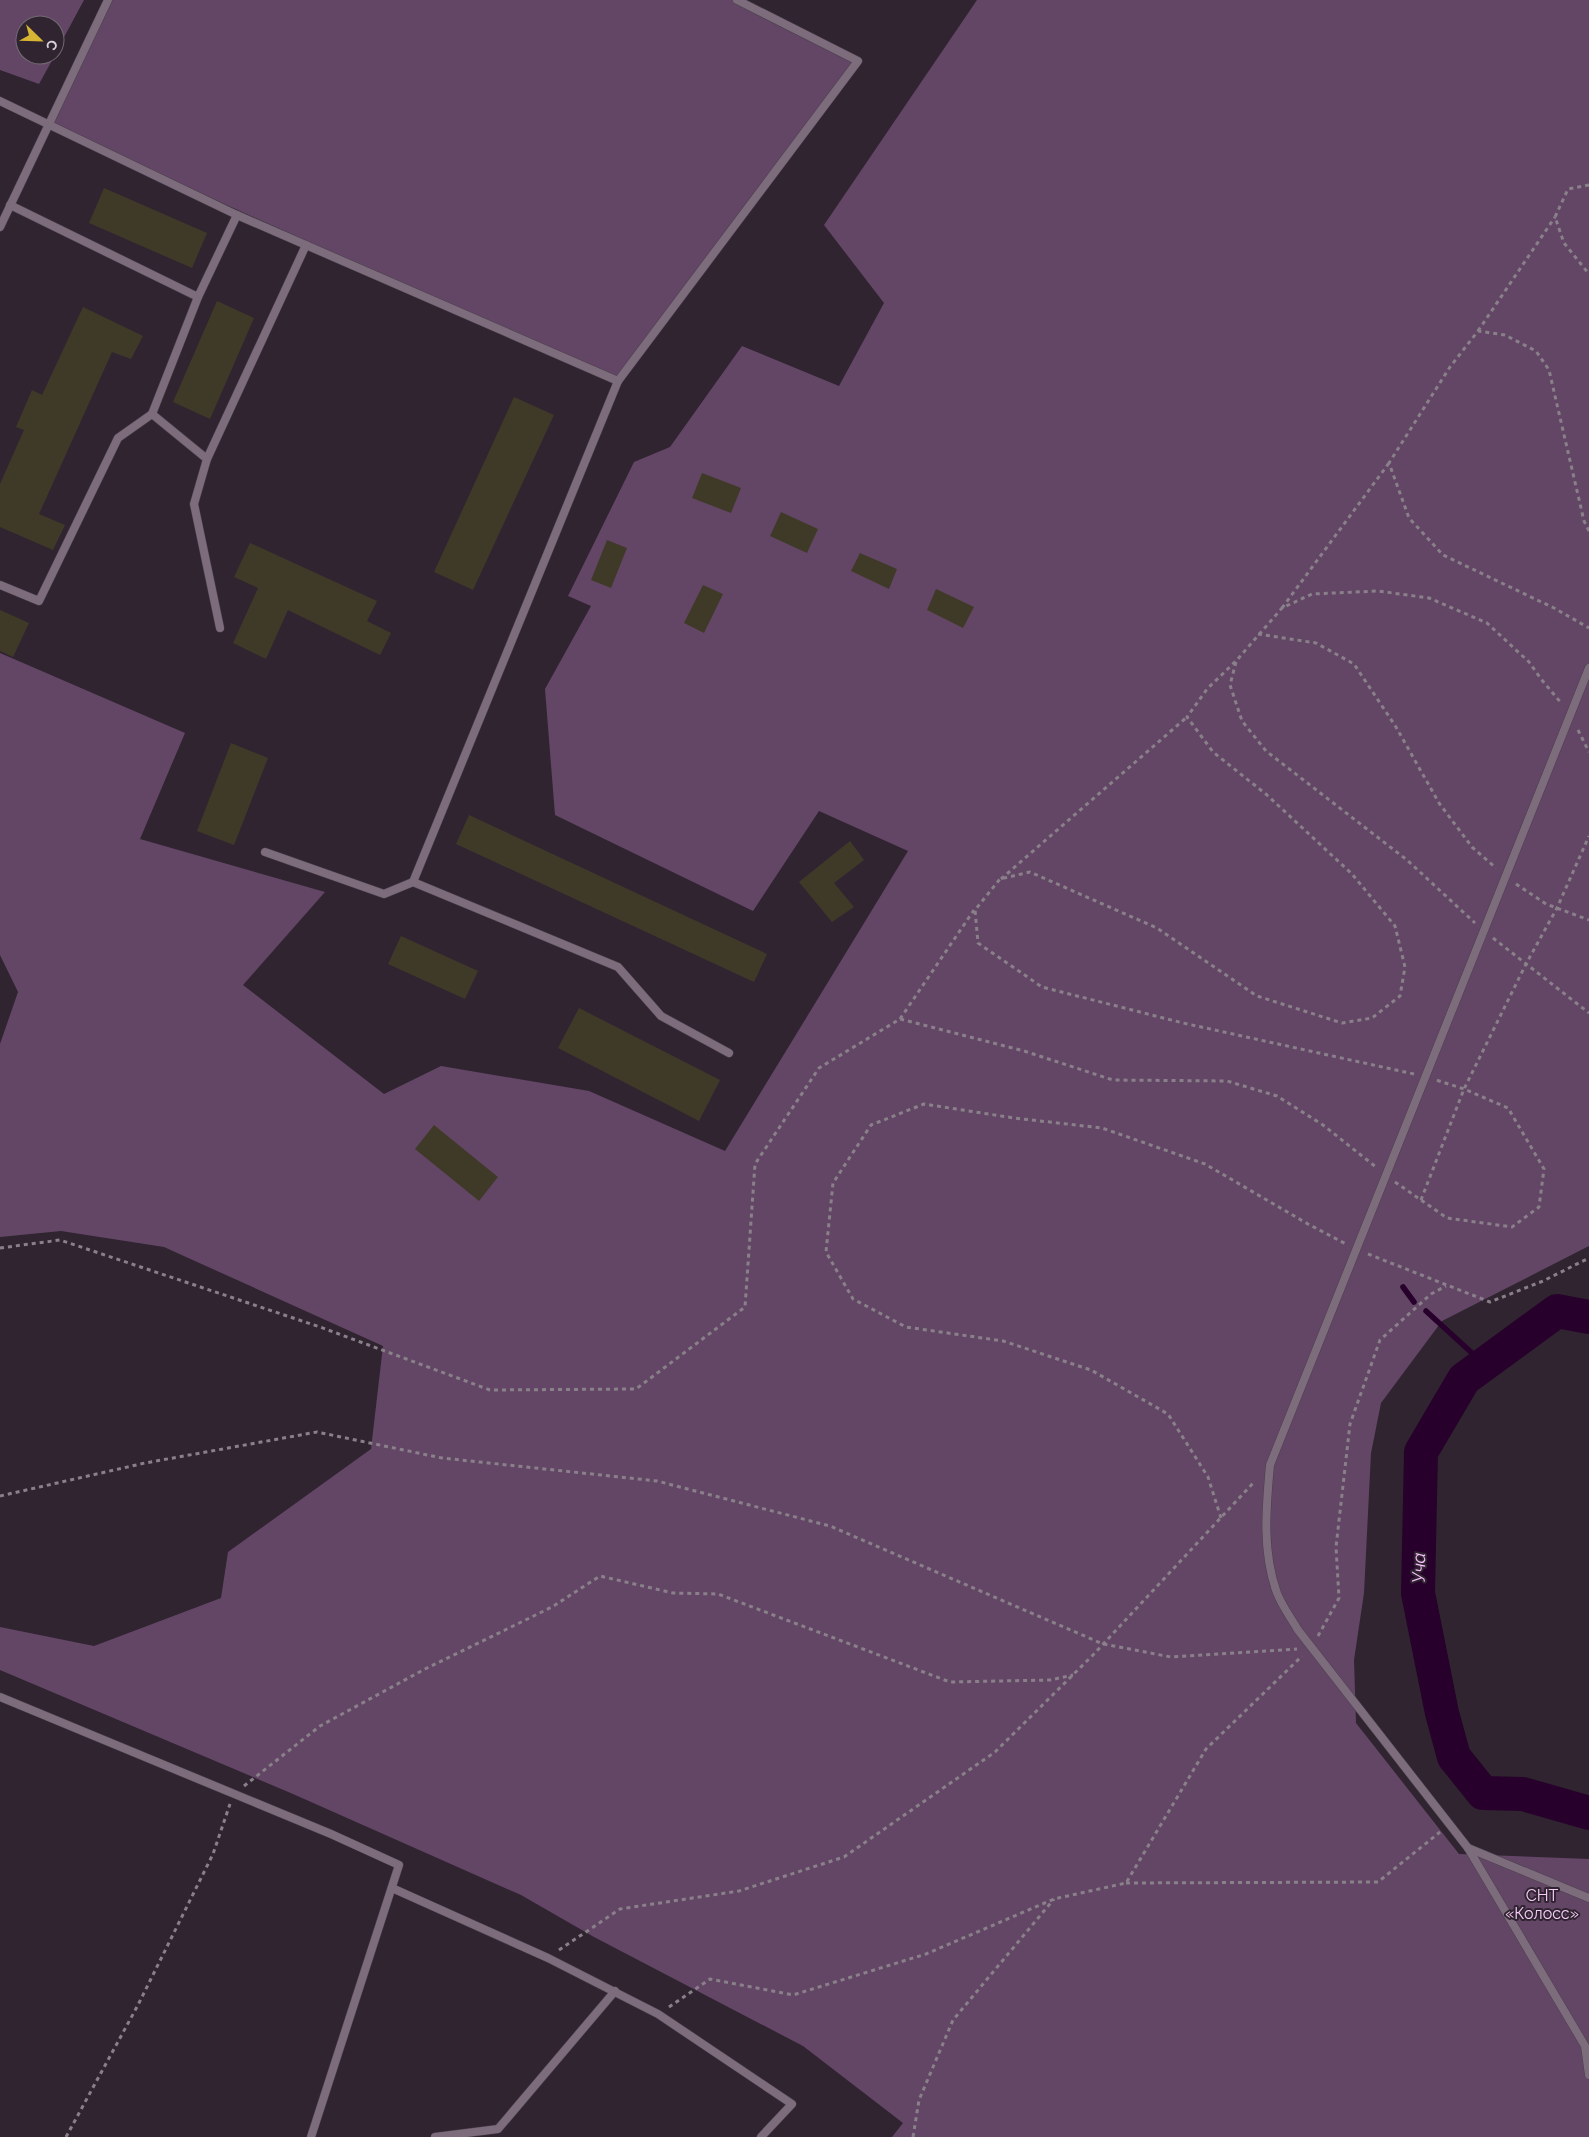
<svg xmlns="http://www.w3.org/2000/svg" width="1589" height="2137" viewBox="0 0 1589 2137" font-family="Raleway,sans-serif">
<rect width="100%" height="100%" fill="#302431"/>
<g fill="#634665">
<polygon points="0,0 84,0 55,54 55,25 25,25 25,55 55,55 39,84 0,70"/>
<polygon points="108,0 739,0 858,61 618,381 49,125"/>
<polygon points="977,0 1589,0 1589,1246 1442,1321 1381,1403 1371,1453 1364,1593 1354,1660 1356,1723 1459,1854 1589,1859 1589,2137 892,2137 903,2123 803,2046 594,1937 521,1895 293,1794 0,1670 0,1627 94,1646 221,1598 228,1552 371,1449 383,1346 164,1247 61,1231 0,1237 0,1044 18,992 0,955 0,653 185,733 140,839 325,892 243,985 384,1094 441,1066 589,1091 725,1151 908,851 819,811 753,911 555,815 545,689 591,606 568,596 634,462 670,447 742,346 839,386 884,303 824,225"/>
</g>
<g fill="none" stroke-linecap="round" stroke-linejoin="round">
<g stroke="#27002b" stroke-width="5.5">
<polyline points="1403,1287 1414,1302"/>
<polyline points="1426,1311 1484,1364"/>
</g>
<polyline stroke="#27002b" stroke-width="34" points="1589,1317 1557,1311 1464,1379 1421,1452 1418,1593 1442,1713 1454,1757 1483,1793 1523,1794 1589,1813"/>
</g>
<g fill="#3f3a28">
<polygon points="104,188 207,233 192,268 89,223"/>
<polygon points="217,301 254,318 210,419 173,402"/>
<polygon points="83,307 143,336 131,359 112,352 39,514 65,525 53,550 0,527 0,484 24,430 16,427 32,390 42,395"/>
<polygon points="514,397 554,415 473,590 434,572"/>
<polygon points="702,473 741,488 731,513 692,498"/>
<polygon points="781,512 818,529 807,553 770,536"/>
<polygon points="607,540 627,548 611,588 591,580"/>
<polygon points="250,543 377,601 367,621 391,633 380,655 288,610 266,659 233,643 258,588 234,577"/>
<polygon points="860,553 897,569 889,589 851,571"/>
<polygon points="703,585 723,594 704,633 684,623"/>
<polygon points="936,589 974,607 963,628 927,610"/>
<polygon points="0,610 29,623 13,657 0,651"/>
<polygon points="231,743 268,758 234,845 197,831"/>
<polygon points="469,815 767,954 754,982 456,844"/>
<polygon points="850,841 864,860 834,883 854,907 832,922 799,882"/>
<polygon points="401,936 478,971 465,999 388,964"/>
<polygon points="579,1008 720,1080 699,1121 558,1048"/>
<polygon points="434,1125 498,1177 479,1201 415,1149"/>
</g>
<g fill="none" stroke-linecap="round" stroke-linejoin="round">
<g stroke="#4a404b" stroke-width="9">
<g id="lane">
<polyline points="0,101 237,215 618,381 858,61 737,0"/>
<polyline points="10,205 198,297"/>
<polyline points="0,227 108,0"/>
<polyline points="618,381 413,882 618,967 661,1016 729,1053"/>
<polyline points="152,414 198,297 237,215"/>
<polyline points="207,459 306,245"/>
<polyline points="0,585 39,601 118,438 152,414 207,459 194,504 220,628"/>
<path d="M1589,668L1270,1465C1266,1508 1262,1552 1277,1593C1282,1606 1291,1618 1298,1630L1468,1848L1585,2046L1589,2075"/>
<polyline points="265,852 384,894 413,882"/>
<polyline points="0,1697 331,1834 399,1865 311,2137"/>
<polyline points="1468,1848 1589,1898"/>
<polyline points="392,1888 548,1958 658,2014 792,2104 761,2137"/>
<polyline points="435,2137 498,2129 615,1991"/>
</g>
</g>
<g stroke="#89808a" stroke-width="3" stroke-dasharray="4 4" stroke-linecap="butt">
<polyline points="1589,185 1568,189 1555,217 1564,243 1589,274"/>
<polyline points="1478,331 1555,217"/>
<polyline points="1589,531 1584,521 1549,370 1536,351 1505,335 1478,331 1450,367 1389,463 1409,518 1443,555 1554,608 1589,628"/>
<polyline points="1282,608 1389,463"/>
<polyline points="1258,634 1316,643 1354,664 1396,727 1439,803 1472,847 1496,868"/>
<polyline points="1236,662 1230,685 1242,721 1266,751 1407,860 1475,923"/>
<polyline points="1578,730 1589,752"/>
<polyline points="1001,879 1187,717"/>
<polyline points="1516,884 1546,904 1589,920"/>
<polyline points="1493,938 1589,1013"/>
<polyline points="900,1019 974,910"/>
<polyline points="1414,1074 1183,1023 1042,987 978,943 975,910 1000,879 1030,872 1157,928 1257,996 1342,1023 1372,1018 1400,996 1405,967 1395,926 1352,874 1267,795 1213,752 1187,717 1207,689 1236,661 1282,608 1312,594 1378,591 1429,598 1487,623 1529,662 1541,679 1562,704"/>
<polyline points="1395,1182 1447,1218 1512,1227 1539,1207 1544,1169 1508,1108 1464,1089 1436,1080"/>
<polyline points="1421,1200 1464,1089 1526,964 1557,908 1589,836"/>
<polyline points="0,1248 60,1240 320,1327 490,1390 636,1389 745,1307 755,1164 819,1068 900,1019 1024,1051 1113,1080 1227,1081 1277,1096 1323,1125 1376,1167"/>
<polyline points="1368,1254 1490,1302 1543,1281 1589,1258"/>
<polyline points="0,1496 145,1463 317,1432 442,1458 657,1481 830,1526 1103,1644 1171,1657 1297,1649"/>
<polyline points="1221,1518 1208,1477 1168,1414 1091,1370 1003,1341 906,1327 853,1299 826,1252 833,1183 871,1125 924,1104 1014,1118 1102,1128 1205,1164 1308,1224 1346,1244"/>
<polyline points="1318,1636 1339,1598 1336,1547 1350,1424 1380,1340 1431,1294 1446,1286"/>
<polyline points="244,1786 320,1726 425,1669 552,1607 600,1576 673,1593 718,1594 950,1682 1050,1680 1073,1675"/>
<polyline points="1126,1883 1378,1882 1440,1832"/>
<polyline points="559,1950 620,1909 739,1891 844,1857 995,1752 1093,1655 1255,1481"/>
<polyline points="669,2007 710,1979 793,1995 926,1954 1054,1899 1126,1883 1206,1749 1302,1656"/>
<polyline points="66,2137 138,2005 213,1854 230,1804"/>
<polyline points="913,2137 919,2100 953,2020 1054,1899"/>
</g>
<use href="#lane" stroke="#7c6c7c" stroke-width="8"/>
</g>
<g text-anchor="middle" stroke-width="4" stroke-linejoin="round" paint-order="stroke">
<g font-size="16" fill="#f8ccfa" stroke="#302431">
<text x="1542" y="1901">СНТ<tspan x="1542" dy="18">«Колосс»</tspan></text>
</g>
<g font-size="18" font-style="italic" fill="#f9c0fd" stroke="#302431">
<text transform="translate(1419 1568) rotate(-89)" y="6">Уча</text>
</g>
</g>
<g transform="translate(40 40) rotate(113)"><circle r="24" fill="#302431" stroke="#746974"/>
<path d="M0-4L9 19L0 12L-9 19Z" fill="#d6b534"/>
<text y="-8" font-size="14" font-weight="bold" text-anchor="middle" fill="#d9d1d9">С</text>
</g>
</svg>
